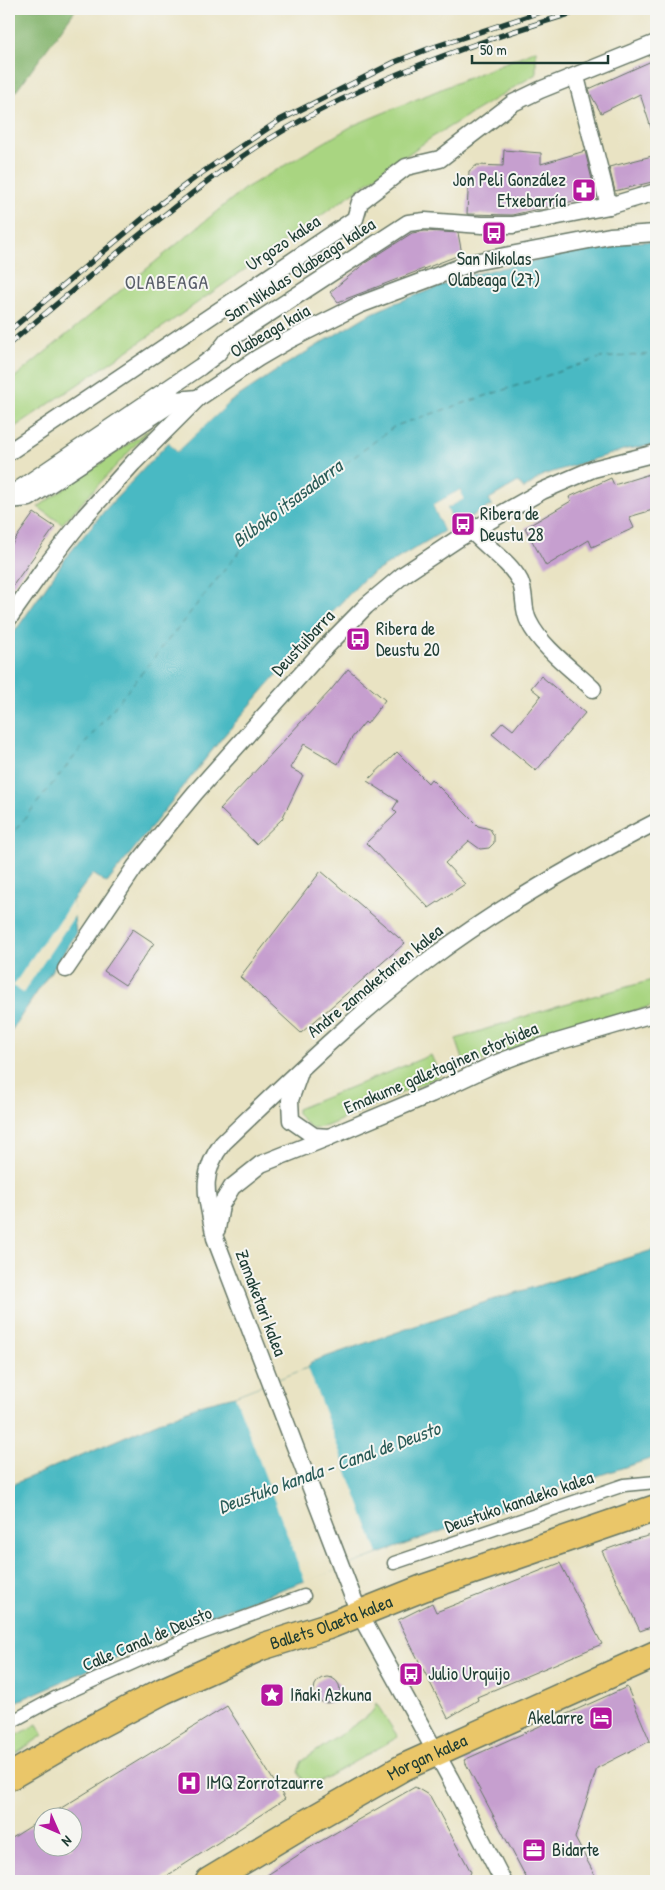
<svg xmlns="http://www.w3.org/2000/svg" width="665" height="1890" viewBox="0 0 665 1890" font-family="'Patrick Hand',sans-serif">
<rect width="100%" height="100%" fill="#f6f6f2"/>
<filter id="ink" filterUnits="userSpaceOnUse"><feTurbulence type="fractalNoise" baseFrequency=".02" numOctaves="2"/><feDisplacementMap in="SourceGraphic" scale="10" xChannelSelector="R" yChannelSelector="G"/><feConvolveMatrix kernelMatrix="1 2 1 2 8 2 1 2 1" color-interpolation-filters="sRGB"/></filter>
<filter id="wash" filterUnits="userSpaceOnUse"><feTurbulence type="fractalNoise" baseFrequency=".0096" numOctaves="4" result="noise"/><feDisplacementMap in="SourceGraphic" scale="20" xChannelSelector="R" yChannelSelector="G"/><feGaussianBlur stdDeviation="1.12" result="paint"/><feColorMatrix in="noise" values="0 0 0 0 0 0 0 0 0 0 0 0 0 0 0 0 0 1.4 0 .05"/><feComposite in="paint" operator="in"/></filter>
<g filter="url(#wash)">
<rect width="100%" height="100%" fill="#e9e3c3"/>
<g fill="#a9d581" stroke="#64895a">
<polygon points="536,50 536,74 431,138 173,320 9,431 9,382 244,189 354,125"/>
<polygon points="151,428 62,524 38,507"/>
<path d="M656,979V1005C592,1023 527,1040 466,1068L456,1039L557,1006Z"/>
<polygon points="431,1055 440,1076 327,1126 312,1129 297,1114 297,1109"/>
<polygon points="376,1703 398,1737 308,1788 298,1772 301,1762 370,1714 374,1709"/>
<polygon points="37,1724 43,1735 9,1759 9,1740"/>
</g>
<polygon fill="#86b66f" stroke="#527a52" points="9,9 76,9 9,101"/>
<g fill="#4ab9c3" stroke="#347b7c">
<polygon points="656,241 656,445 627,449 543,475 524,489 518,482 489,499 492,505 454,526 447,508 463,499 460,490 433,505 444,531 365,578 323,621 222,738 107,883 93,874 72,901 76,934 9,1034 9,640 68,555 106,509 169,442 177,452 230,402 285,365 368,315 393,304 470,275 612,243"/>
<polygon points="656,1249 656,1457 504,1506 505,1508 222,1611 9,1705 9,1486 199,1405 235,1396 308,1368 311,1362 470,1307"/>
</g>
<g fill="#e9e3c3">
<polygon points="227,402 228,404 177,452 169,442 170,441 177,448"/>
<polygon points="460,490 464,499 447,508 454,526 452,527 444,507 460,498 459,493 436,506 446,530 444,531 433,505"/>
<polygon points="72,901 75,915 23,993 13,986 50,931 53,931"/>
<polygon points="308,1368 378,1554 305,1582 235,1396"/>
</g>
<g fill="none" stroke-linecap="round" stroke-linejoin="round">
<polyline stroke="#2a5c58" stroke-width="1" stroke-dasharray="6 5" stroke-linecap="butt" points="9,838 255,532 395,426 600,358 656,354"/>
</g>
<g id="blocks">
<g fill="#c69fcf">
<polygon points="656,59 656,134 653,134 640,94 601,113 591,95 589,89"/>
<polygon points="504,150 541,153 541,164 585,151 596,196 512,215 467,214 469,171 477,165 503,166"/>
<polygon points="656,155 656,181 615,191 609,167"/>
<polygon points="425,231 458,233 462,254 338,302 330,292 365,263 412,233"/>
<polygon points="656,472 656,509 629,517 634,528 592,547 589,540 546,566 525,528 571,501 569,497 611,478 614,485"/>
<polygon points="34,513 55,527 9,591 9,548"/>
<polygon points="348,669 385,700 367,724 365,722 351,739 338,764 304,744 290,768 303,775 282,819 256,844 220,809 330,691"/>
<polygon points="541,676 585,713 536,771 492,734 503,722 513,730 541,696 531,688"/>
<polygon points="397,752 428,783 431,779 478,826 490,829 494,836 494,843 489,848 480,849 469,841 445,863 465,884 429,908 366,843 397,813 393,809 398,801 367,781"/>
<polygon points="321,871 405,943 301,1033 240,977"/>
<polygon points="133,929 154,943 125,985 104,971"/>
<polygon points="656,1534 656,1625 640,1631 602,1551 636,1539"/>
<polygon points="560,1563 602,1644 477,1697 478,1700 448,1718 398,1620 432,1603 436,1612"/>
<circle cx="327" cy="1690" r="13"/>
<polygon points="627,1687 650,1741 597,1768 575,1838 598,1881 528,1881 464,1760"/>
<polygon points="227,1706 285,1799 159,1881 9,1881 9,1840 42,1819 42,1848 72,1848 72,1818 45,1818"/>
<polygon points="415,1787 430,1796 471,1872 467,1881 258,1881 309,1848"/>
</g>
</g>
</g>
<g filter="url(#ink)">
<use href="#blocks" fill-opacity="0" stroke="#676" stroke-width="1"/>
<g fill="none" stroke-linecap="round" stroke-linejoin="round">
<g stroke="#676" stroke-width="15">
<g id="pedestrian">
<polyline points="394,1563 624,1485 656,1482"/>
<polyline points="9,1723 55,1698 191,1637 304,1596"/>
</g>
</g>
<g stroke="#676" stroke-width="19">
<g id="minor">
<polyline points="576,77 609,206"/>
<polyline points="9,452 355,219 360,202 406,167 440,159 513,103 540,90 656,43"/>
<polyline points="9,496 200,367 217,354 227,341 408,223 425,221 482,225 513,225 609,206 656,192"/>
<polyline points="9,500 29,498 35,494 177,400 198,398"/>
<path d="M472,531C487,548 509,561 520,581C526,594 522,610 529,622C541,647 573,670 593,689"/>
<polyline points="9,618 45,567 85,516 133,463 198,398 258,358 287,341 359,305 474,262 610,236 656,233"/>
<polyline points="66,969 135,867 166,828 195,793 323,650 366,606 403,575 459,538 542,491 593,469 656,453"/>
<polyline points="300,1072 290,1100 291,1120 314,1136 329,1137"/>
<polyline points="217,1229 221,1205 232,1187 261,1164 329,1137 431,1094 497,1063 537,1048 656,1013"/>
<path d="M503,1881L450,1778L359,1613L215,1238C208,1200 197,1176 223,1143C290,1079 356,1014 430,959C501,906 578,862 656,822"/>
</g>
</g>
<g stroke="#676" stroke-width="29">
<g id="primary">
<path id="s1" d="M9,1777L93,1728L163,1691L261,1647L328,1626L423,1588L656,1508"/>
<path id="s2" d="M209,1881L297,1828L404,1767L656,1654"/>
</g>
</g>
<use href="#pedestrian" stroke="#fff" stroke-width="12"/>
<use href="#minor" stroke="#fff" stroke-width="16"/>
<use href="#primary" stroke="#eac669" stroke-width="26"/>
<g stroke="#1f3d34" stroke-width="5.5">
<g id="rail">
<polyline points="9,331 160,204 200,174 280,120 395,62 428,49 549,9"/>
<path d="M9,344C48,311 88,278 127,245C172,209 217,172 266,141C365,80 474,42 586,9"/>
</g>
</g>
<use href="#rail" stroke="#f6f6f2" stroke-width="4" stroke-dasharray="11" stroke-linecap="butt"/>
</g>
</g>
<defs>
<g id="pharmacy-square" transform="scale(1.25)"><rect x="-9" y="-9" width="18" height="18" rx="4" fill="#b5179e" stroke="#f6f6f2"/><path d="M-2-6h4v4h4v4h-4v4h-4v-4h-4v-4h4Z" fill="#fff"/></g>
<g id="bus-square" transform="scale(1.25)"><rect x="-9" y="-9" width="18" height="18" rx="4" fill="#b5179e" stroke="#f6f6f2"/><path d="M-5-6H5V4H4V6H2V4H-2V6H-4V4H-5ZM-3.5-4V0h7V-4ZM-3.5 1.2v1.5H-2V1.2ZM2 1.2v1.5H3.5V1.2Z" fill="#fff"/></g>
<g id="sight-square" transform="scale(1.25)"><rect x="-9" y="-9" width="18" height="18" rx="4" fill="#b5179e" stroke="#f6f6f2"/><path d="M0-6L1.8-2.2L6-1.7L2.9 1.2L3.7 5.4L0 3.3L-3.7 5.4L-2.9 1.2L-6-1.7L-1.8-2.2Z" fill="#fff"/></g>
<g id="hotel-square" transform="scale(1.25)"><rect x="-9" y="-9" width="18" height="18" rx="4" fill="#b5179e" stroke="#f6f6f2"/><path d="M-6-4.5h1.5V1H6V5H4.5V3h-9V5H-6ZM-4 0a1.8 1.8 0 1 1 3.6 0ZM.5 0V-2.5h3Q6-2.5 6 0Z" fill="#fff"/></g>
<g id="hospital-square" transform="scale(1.25)"><rect x="-9" y="-9" width="18" height="18" rx="4" fill="#b5179e" stroke="#f6f6f2"/><path d="M-5-5h3v3.5h4V-5h3V5h-3V1.5h-4V5h-3Z" fill="#fff"/></g>
<g id="office-square" transform="scale(1.25)"><rect x="-9" y="-9" width="18" height="18" rx="4" fill="#b5179e" stroke="#f6f6f2"/><path d="M-6-3h4V-5.5h4V-3h4V5H-6ZM-1-4.5V-3h2v-1.5ZM-6 0V1H6V0Z" fill="#fff"/></g>
</defs>
<g fill-rule="evenodd">
<use href="#pharmacy-square" x="584" y="190"/>
<use href="#bus-square" x="494" y="233"/>
<use href="#bus-square" x="463" y="524"/>
<use href="#bus-square" x="358" y="639"/>
<use href="#bus-square" x="411" y="1674"/>
<use href="#sight-square" x="272" y="1695"/>
<use href="#hotel-square" x="601" y="1718"/>
<use href="#hospital-square" x="189" y="1783"/>
<use href="#office-square" x="534" y="1850"/>
</g>
<g text-anchor="middle" stroke-width="4" stroke-linejoin="round" paint-order="stroke">
<g font-size="18" fill="#1f3d34" stroke="#f6f6f2" text-anchor="start">
<text x="566" y="186" text-anchor="end">Jon Peli González<tspan x="566" dy="21">Etxebarría</tspan></text>
<text x="494" y="265" text-anchor="middle">San Nikolas<tspan x="494" dy="21">Olabeaga (27)</tspan></text>
<text x="480" y="520">Ribera de<tspan x="480" dy="21">Deustu 28</tspan></text>
<text x="376" y="635">Ribera de<tspan x="376" dy="21">Deustu 20</tspan></text>
<text x="428" y="1680">Julio Urquijo</text>
<text x="290" y="1701">Iñaki Azkuna</text>
<text x="584" y="1724" text-anchor="end">Akelarre</text>
<text x="206" y="1789">IMQ Zorrotzaurre</text>
<text x="552" y="1856">Bidarte</text>
</g>
<g font-size="18" fill="#1f3d34" stroke="#f6f6f2">
<text transform="translate(283 243) rotate(-34)" y="6">Urgozo kalea</text>
<text transform="translate(300 270) rotate(-33)" y="6">San Nikolas Olabeaga kalea</text>
<text transform="translate(270 331) rotate(-30)" y="6">Olabeaga kaia</text>
<text transform="translate(303 643) rotate(-47)" y="6">Deustuibarra</text>
<text transform="translate(375 981) rotate(-39)" y="6">Andre zamaketarien kalea</text>
<text transform="translate(441 1068) rotate(-23)" y="6">Emakume galletaginen etorbidea</text>
<text transform="translate(261 1303) rotate(69)" y="6">Zamaketari kalea</text>
<text transform="translate(519 1502) rotate(-19)" y="6">Deustuko kanaleko kalea</text>
<text dy="6" stroke="none"><textPath href="#s1" startOffset="358">Ballets Olaeta kalea</textPath></text>
<text transform="translate(147 1639) rotate(-23)" y="6">Calle Canal de Deusto</text>
<text dy="6" stroke="none"><textPath href="#s2" startOffset="251">Morgan kalea</textPath></text>
</g>
<g font-size="19" font-style="italic" fill="#2a5c58" stroke="#f6f6f2">
<text transform="translate(287 503) rotate(-37)" y="7">Bilboko itsasadarra</text>
<text transform="translate(329 1467) rotate(-20)" y="7">Deustuko kanala - Canal de Deusto</text>
</g>
<g font-size="20" letter-spacing="1" fill="#595f6a" stroke="#f6f6f2">
<text x="167" y="289">OLABEAGA</text>
</g>
</g>
<rect width="665" height="1890" fill="none" stroke="#f6f6f2" stroke-width="30"/>
<g transform="translate(58 1832) rotate(135)"><circle r="24" fill="#f6f6f2" stroke="#a0aca6"/>
<path d="M0-4L9 19L0 12L-9 19Z" fill="#b5179e"/>
<text y="-8" font-size="14" font-weight="bold" text-anchor="middle" fill="#1f3d34">N</text>
</g>
<path d="M472 55v8h136v-8" fill="none" stroke="#1f3d34" stroke-width="2.5"/>
<text x="480" y="55" font-size="15" fill="#1f3d34" stroke="#f6f6f2" stroke-width="4" paint-order="stroke">50 m</text>
</svg>
